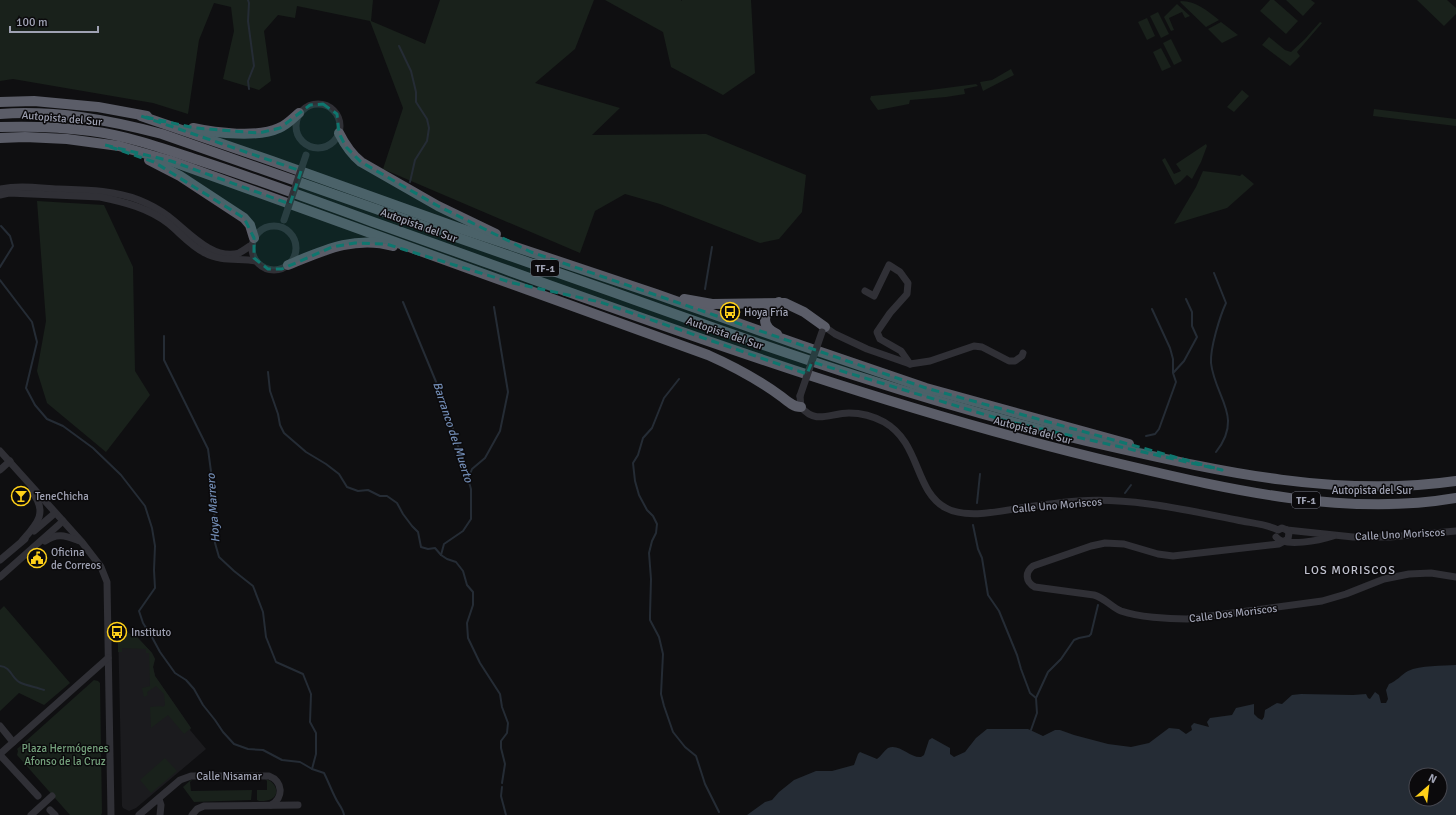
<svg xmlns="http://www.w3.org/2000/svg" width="1456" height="815" viewBox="0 0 1456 815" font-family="Signika,sans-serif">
<rect width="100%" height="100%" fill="#0f0f11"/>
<polygon fill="#1b1b1e" points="118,628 137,637 152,653 155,659 153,667 155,676 191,728 190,730 206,749 136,808 129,811 123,808 122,806"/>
<g fill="#19211b">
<polygon points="0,0 373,0 371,21 425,44 440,0 594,0 575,49 535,83 620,108 592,135 706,134 806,175 802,212 779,239 760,243 660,204 625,194 595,211 580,253 383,169 403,108 370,21 297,6 295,18 278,15 264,31 271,81 259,90 223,79 234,31 231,7 214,3 199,40 188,114 153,103 13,79 0,81"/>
<polygon points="605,0 681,0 682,1 682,0 751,0 755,73 723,95 671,67 663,32"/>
<polygon points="1270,0 1274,0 1298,21 1286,34 1260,11"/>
<polygon points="1286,0 1311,0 1315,3 1303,16"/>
<polygon points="1417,0 1447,0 1456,8 1456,14 1444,26"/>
<path d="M1181,1C1197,1 1207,11 1219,20L1206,27L1180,2Z"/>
<polygon points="1177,4 1190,16 1185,18 1182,12 1169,18 1174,30 1171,31 1164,17"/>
<polygon points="1158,12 1169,34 1161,38 1150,16"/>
<polygon points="1147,18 1155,36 1147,40 1138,22"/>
<polygon points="1221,22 1238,35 1222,43 1208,29"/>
<polygon points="1320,22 1322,23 1297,52 1300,56 1290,66 1262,45 1269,37 1285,50 1291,52 1305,39"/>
<polygon points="1171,39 1182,61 1174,65 1163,43"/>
<polygon points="1161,48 1171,67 1162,71 1153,52"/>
<polygon points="1011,69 1014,75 983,91 980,82 992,80"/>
<polygon points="976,84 978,86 964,89 965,94 946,97 910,100 909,104 878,110 870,99 871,96 923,91"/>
<polygon points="1242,90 1249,96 1234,112 1227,107"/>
<polygon points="1374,109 1456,119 1456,126 1373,116"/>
<polygon points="1206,144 1207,146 1201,162 1192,179 1187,175 1180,182 1175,185 1162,160 1165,158 1174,174 1181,171 1176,164"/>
<polygon points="1203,171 1235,175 1240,176 1242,174 1254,184 1227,208 1174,224 1196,187"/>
<polygon points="37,201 104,205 133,267 135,371 150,395 106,452 47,403 37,371 46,321"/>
<polygon points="4,606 70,683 44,705 19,693 0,711 0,610"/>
<polygon points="118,628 137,637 152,653 155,659 153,667 155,676 191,728 184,734 168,715 151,728 150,707 161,706 163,707 165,705 164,694 156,686 147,692 148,695 144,697 142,688 150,686 149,653 146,653 146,649 122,648 122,652 118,652"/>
<polygon points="94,680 98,681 100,683 102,813 101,815 70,815 17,755 18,751 17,749"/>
<polygon points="165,758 177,771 151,793 140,780"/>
<path d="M265,779C276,781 282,796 269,800C266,801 262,801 259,801L257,800V790H267V781Z"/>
<polygon points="191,780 192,780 190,782 191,791 252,790 251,800 194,802 183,787"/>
</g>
<path fill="#252c35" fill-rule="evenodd" d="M1456,665V815H747L765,802L772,800L779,792L794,780L816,771H832L854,765L858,754L860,752L877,759C881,756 884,751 888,748C899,743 910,758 921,757L924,755L929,740L932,738L950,748V754L954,757L965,752L976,738L987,729H1028L1043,736L1055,730H1060L1074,735L1108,744L1131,747L1149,743L1169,728L1179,729L1186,734L1192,730L1191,726L1194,723L1209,727L1207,722L1210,718L1232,715L1236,708L1254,704V714L1258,718L1262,720L1264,717L1265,710L1277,703L1282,704L1292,695L1301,694L1353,695L1366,694L1368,698L1370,699L1375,692L1379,695L1381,703H1386L1388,699L1386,690L1389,684C1397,681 1401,675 1408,671C1420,665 1443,666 1456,665ZM1416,775H1440V799H1416Z"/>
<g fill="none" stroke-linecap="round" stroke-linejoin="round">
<g stroke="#252c35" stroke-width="2">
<polyline points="248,0 249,3 248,21 254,66 248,81 249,89"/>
<polyline points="399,46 411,71 416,92 416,102 427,119 429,128 427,141 415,160 410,182"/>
<polyline points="0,267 13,246 10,236 1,226"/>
<path d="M1214,273L1226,303C1220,316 1210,348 1211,363C1215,398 1244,416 1216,452"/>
<path d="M0,280L32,322L37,342L26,388L35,405L47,419L63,426L93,448L121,475L145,506L152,528L155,546L154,570L155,588L139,611L143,623L153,639L160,652L175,673L186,680L194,689L203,705L215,720L223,732L234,744L248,749L263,750L282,760L300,762L312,769L324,773C328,781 331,789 335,797C338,804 343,808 344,815"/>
<polyline points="705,289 712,247"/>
<polyline points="403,302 446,406 471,489 471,519 463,531 444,544 441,555 447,559 456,562 463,571 467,585 473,592 473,605 467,623 468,638 480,663 500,694 502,707 508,723 507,733 501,741 501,748 505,764 502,783"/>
<polyline points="164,336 164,360 208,449 214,494 215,543 219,557 234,571 253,586 263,612 266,637 276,662 303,674 311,694 310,722 316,733 316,754 312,769"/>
<polyline points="268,372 270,391 278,414 280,425 284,433 306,452 326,464 339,474 347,487 358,491 368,490 380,496 387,496 397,503 403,514 412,526 418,532 421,547 428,549 435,548 441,555"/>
<polyline points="1174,372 1184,361 1197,337 1192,326 1192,312 1186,299"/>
<polyline points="679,379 664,398 652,428 643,438 638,455 633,463 635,481 639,495 647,510 653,516 657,524 656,533 652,541 649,553 651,579 650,615 650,620 659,637 663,654 661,694 664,706 673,732 685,747 696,756 705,784 719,812"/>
<polyline points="1146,436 1155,434 1159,429 1176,382 1173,373 1173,359 1170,348 1152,309"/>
<polyline points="469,477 472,469 485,458 500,431 508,392 494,307"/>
<polyline points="1125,493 1131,485"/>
<polyline points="977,503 980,474"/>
<polyline points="973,525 978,549 982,558 988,595 999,611 1017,655 1021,669 1030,693 1036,698"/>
<path d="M0,666C11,667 11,677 19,682C27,686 36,687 44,690"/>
<polyline points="1031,730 1037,713 1036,698 1048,672 1061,659 1074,640 1079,638 1089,636 1091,634 1098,605"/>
<polyline points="502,787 501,796 506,815"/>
</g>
<g stroke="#303036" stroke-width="7">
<circle cx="318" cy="126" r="22"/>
<path d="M0,189C19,185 39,188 58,189C85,190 113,190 139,200C149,204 160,210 168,216C187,230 212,261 239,253C243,251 248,247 252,245"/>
<path d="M0,195L9,193L100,197C124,202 149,208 169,224C181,234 191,246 205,253C221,262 239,258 256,261"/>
<circle cx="274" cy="248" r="22"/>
<polyline points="865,291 874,296 889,265 900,272 908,283 907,294 890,313 877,332 880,339 901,351 910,364"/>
<polyline points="823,330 825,327 835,334 867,349 910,364 930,361 974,346 982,347 1009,361 1015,361 1022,356 1023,353"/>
<path d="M800,396L801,407C816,425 830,413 849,413C861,413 873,416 884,422C921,443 914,491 946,508C968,520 1004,510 1027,507C1044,505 1061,502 1078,501C1130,497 1186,510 1237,520C1250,523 1267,524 1278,530L1282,528L1287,530L1353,537H1390L1456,531"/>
<polyline points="0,451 81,541 101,567 107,582 111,815"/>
<polyline points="0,470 10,461"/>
<path d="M1287,530L1289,533L1288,539L1279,544L1173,556L1158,554L1124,544L1105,543L1091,546L1033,566C1025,572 1025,582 1035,587L1094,595C1105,598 1111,607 1121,611C1138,617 1168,619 1187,619L1322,601L1346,594L1384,579L1409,574L1431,573L1456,577"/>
<polyline points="34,531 55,513"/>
<path d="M1276,537C1284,548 1321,540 1333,536"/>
<path d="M22,541C37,524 49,512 31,491"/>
<path d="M45,541C58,532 66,536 80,541"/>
<polyline points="0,560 25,539"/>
<polyline points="0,577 63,521"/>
<polyline points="0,726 13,742"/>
<polyline points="0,754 108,658"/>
<polyline points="0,755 38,796"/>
<polyline points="159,799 161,805 160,815"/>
<polyline points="50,810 55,815"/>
<polyline points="31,815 52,796"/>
<path d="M139,815L180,780L191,776H269C283,781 284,798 271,805"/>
<polyline points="192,815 197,809 204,806 298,805"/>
</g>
<g stroke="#5b5d68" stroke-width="10">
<polyline points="0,102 34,101 98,107 147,116"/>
<path d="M0,114C56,110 109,120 162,134C312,186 461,239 610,291C774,350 938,407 1108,446C1222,472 1339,498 1456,481"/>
<polyline points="141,116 272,161 456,227 656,294 803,346 926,388 1129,444"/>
<path d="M0,127C30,126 61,127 91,131C129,136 165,149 201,161C259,180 316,201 373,222C621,310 868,405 1125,465C1231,490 1347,517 1456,498"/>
<path d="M193,128C216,133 258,138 279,128C287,125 293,118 299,113"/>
<path d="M339,133C345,145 351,154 361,162L438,206L496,234"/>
<path d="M0,138L25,137L67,139L119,146L171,161L708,355C735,367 759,380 782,397C788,402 794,407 801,407"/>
<polyline points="149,160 180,176 244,218 250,225 254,238"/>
<path d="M288,265C322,251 355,235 393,246"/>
<polyline points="684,299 712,304 785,303 804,312 825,327"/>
<path d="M777,334C758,325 764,310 779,302"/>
</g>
<g stroke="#303036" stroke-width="7">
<polyline points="284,220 306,155"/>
<polyline points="800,396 822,332"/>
</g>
</g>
<path fill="#0f766e" fill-opacity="0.2" stroke="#0f766e" stroke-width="3" stroke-dasharray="8 5" stroke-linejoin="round" d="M323,104L337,114L339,133L346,147L361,162L438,206L531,252L926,388L1222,470L1006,421L812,362L807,374L600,302L513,283L386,244L355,243L332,247L282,269H268L254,258V238L244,218L154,162L105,145L171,161L290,204L301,171L141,116L195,128L259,133L280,128L310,105Z"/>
<defs>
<g id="bus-ring" transform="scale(1)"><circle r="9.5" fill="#0b0a0c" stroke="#ffd119" stroke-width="1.5"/><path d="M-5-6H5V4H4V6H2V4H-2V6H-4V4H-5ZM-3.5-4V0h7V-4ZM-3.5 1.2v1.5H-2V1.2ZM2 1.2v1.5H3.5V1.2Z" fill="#ffd119"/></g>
<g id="bar-ring" transform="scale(1)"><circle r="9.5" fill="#0b0a0c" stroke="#ffd119" stroke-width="1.5"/><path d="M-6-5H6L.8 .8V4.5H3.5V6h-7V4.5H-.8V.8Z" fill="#ffd119"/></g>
<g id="civic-ring" transform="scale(1)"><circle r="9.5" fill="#0b0a0c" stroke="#ffd119" stroke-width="1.5"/><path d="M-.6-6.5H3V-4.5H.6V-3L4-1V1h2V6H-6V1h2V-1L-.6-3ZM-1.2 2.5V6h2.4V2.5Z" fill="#ffd119"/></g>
</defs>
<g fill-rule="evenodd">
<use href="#bus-ring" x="730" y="312"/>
<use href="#bar-ring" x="21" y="496"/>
<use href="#civic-ring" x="37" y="558"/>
<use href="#bus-ring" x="117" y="632"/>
</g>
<g text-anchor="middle" stroke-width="3" stroke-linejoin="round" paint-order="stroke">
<g fill="#0b0a0c" stroke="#737481" stroke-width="1">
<rect x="531" y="260" width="28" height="16" rx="3"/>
<rect x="1292" y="492" width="28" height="16" rx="3"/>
</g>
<g font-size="10" font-weight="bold" fill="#9fa2b3">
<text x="545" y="272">TF-1</text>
<text x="1306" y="504">TF-1</text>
</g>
<g font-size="11" fill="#9fa2b3" stroke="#0b0a0c">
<text transform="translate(62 118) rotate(5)" y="4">Autopista del Sur</text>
<text transform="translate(419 225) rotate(20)" y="4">Autopista del Sur</text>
<text transform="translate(725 333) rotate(19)" y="4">Autopista del Sur</text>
<text transform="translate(1033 430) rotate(15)" y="4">Autopista del Sur</text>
<text x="1372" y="494">Autopista del Sur</text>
<text transform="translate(1057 505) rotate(-5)" y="4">Calle Uno Moriscos</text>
<text transform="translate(1400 534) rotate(-3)" y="4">Calle Uno Moriscos</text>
<text transform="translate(1233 613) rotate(-7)" y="4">Calle Dos Moriscos</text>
<text x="229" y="780">Calle Nisamar</text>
</g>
<g font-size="11" fill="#9fa2b3" stroke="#0b0a0c" text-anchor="start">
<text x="744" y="316">Hoya Fría</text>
<text x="35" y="500">TeneChicha</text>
<text x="51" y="556">Oficina<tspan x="51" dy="13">de Correos</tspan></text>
<text x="131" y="636">Instituto</text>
</g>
<g font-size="11" fill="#74a17c" stroke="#0b0a0c">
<text x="65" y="752">Plaza Hermógenes<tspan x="65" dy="13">Afonso de la Cruz</tspan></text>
</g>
<g font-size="12" font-style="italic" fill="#718bb3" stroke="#0b0a0c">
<text transform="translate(453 432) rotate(72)" y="4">Barranco del Muerto</text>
<text transform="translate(213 508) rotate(-94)" y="4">Hoya Marrero</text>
</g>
<g font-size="12" letter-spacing="1" fill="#c0c2cf" stroke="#0b0a0c">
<text x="1350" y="574">LOS MORISCOS</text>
</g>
</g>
<g transform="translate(1428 787) rotate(28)"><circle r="19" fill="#0b0a0c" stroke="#46474f"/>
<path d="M0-3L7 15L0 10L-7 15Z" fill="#ffd119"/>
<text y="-6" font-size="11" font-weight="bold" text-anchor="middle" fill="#9fa2b3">N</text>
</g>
<path d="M10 26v6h88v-6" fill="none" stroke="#9fa2b3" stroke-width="2"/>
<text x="16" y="26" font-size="12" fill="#9fa2b3" stroke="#0b0a0c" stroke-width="3" paint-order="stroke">100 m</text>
</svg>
